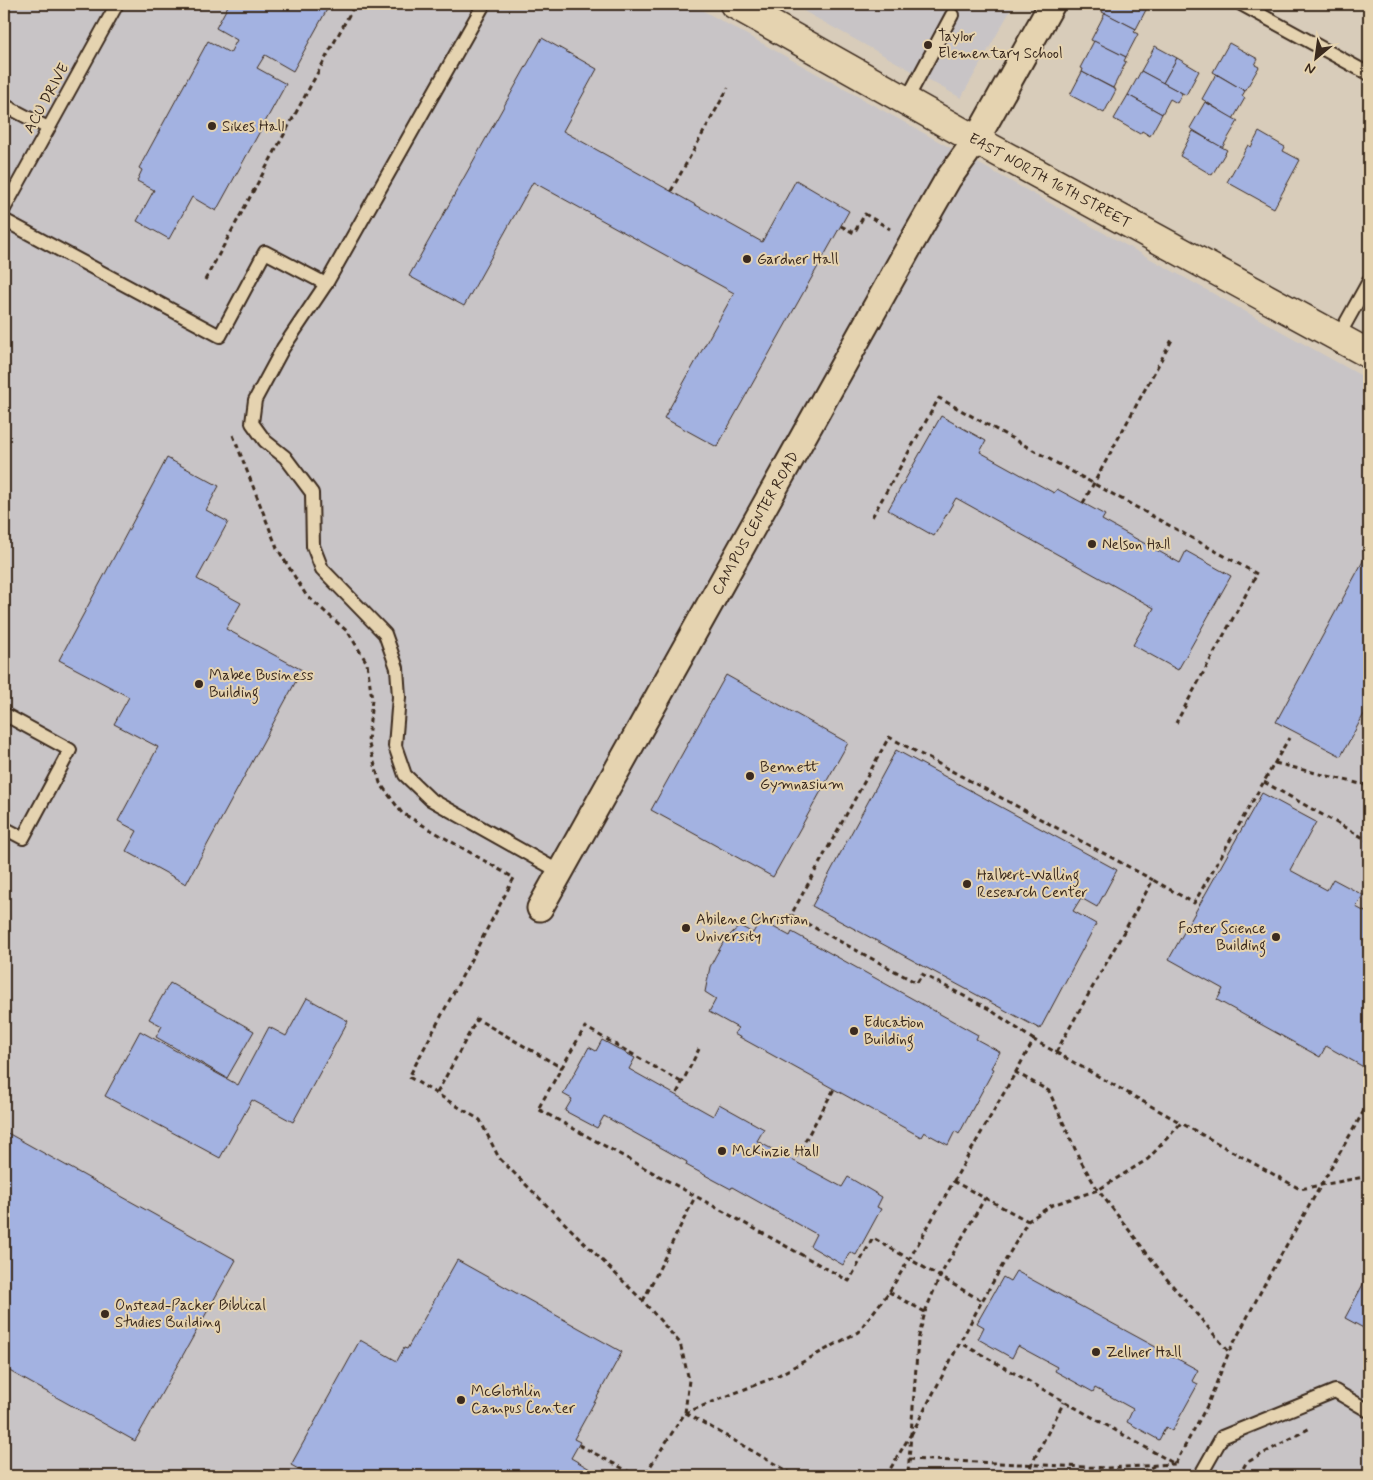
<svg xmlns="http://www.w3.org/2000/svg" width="1373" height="1480" viewBox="0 0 1373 1480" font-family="Mynerve,sans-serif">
<rect width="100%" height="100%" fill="#d8ccba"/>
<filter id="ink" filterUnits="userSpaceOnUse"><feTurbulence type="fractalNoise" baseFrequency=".02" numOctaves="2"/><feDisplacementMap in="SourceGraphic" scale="10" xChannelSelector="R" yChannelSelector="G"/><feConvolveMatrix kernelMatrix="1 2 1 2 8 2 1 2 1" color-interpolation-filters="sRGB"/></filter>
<g filter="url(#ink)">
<g fill="#c8c4c6">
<polygon points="4,4 691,4 1369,380 1369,1476 4,1476"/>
<polygon points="791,4 1014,4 961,98"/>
</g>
<g fill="#a3b2e1" stroke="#3b2a1e">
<polygon points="229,4 330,4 293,71 265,55 257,68 286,84 216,211 192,197 169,239 137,221 154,190 137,181 142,170 139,168 208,41 230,53 237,40 216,28"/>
<polygon points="1107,4 1145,4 1148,6 1136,29 1102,12"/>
<polygon points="1105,13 1136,29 1134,32 1138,34 1126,57 1091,40"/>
<polygon points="542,38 597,69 563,131 762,242 796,180 849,211 717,447 664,418 734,293 533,182 464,306 409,276"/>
<polygon points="1094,41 1126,57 1124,61 1126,62 1113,88 1082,72 1083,69 1080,68"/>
<polygon points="1229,43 1258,59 1255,65 1259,67 1245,91 1213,72"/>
<polygon points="1155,46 1177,58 1163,83 1141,71"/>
<polygon points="1177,58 1199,71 1186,95 1163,83"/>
<polygon points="1141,71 1182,93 1177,103 1170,99 1162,114 1128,95"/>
<polygon points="1082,72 1116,90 1104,113 1070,95"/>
<polygon points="1216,74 1245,91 1242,96 1245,98 1233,119 1202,99"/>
<polygon points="1128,95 1162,114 1150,136 1142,131 1140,134 1114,119"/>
<polygon points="1205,102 1238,121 1222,148 1190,128"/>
<polygon points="1193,131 1227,150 1212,175 1180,156"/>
<polygon points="1259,132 1285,147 1283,151 1300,160 1274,208 1227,182 1248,145 1251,147"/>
<polygon points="941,416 986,441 980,452 1054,493 1057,489 1083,503 1105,515 1102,520 1180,563 1186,551 1231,576 1178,670 1133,645 1154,608 956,498 934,536 888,510"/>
<polygon points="167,458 219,486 206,510 228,522 197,579 241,603 226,629 302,670 186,884 126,851 137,831 118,821 158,747 114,724 129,697 59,660"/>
<polygon points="1369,550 1369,705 1341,756 1276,722"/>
<polygon points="726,675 848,743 773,877 651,810"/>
<polygon points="896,750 1117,870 1097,907 1081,898 1073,911 1096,924 1040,1029 812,906"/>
<polygon points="1262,793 1316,822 1290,870 1327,890 1333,879 1363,895 1356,907 1369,914 1369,1070 1326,1046 1320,1057 1217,1000 1223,989 1169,959"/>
<polygon points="760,920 790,936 792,932 978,1035 976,1039 1000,1052 991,1068 994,1069 959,1134 955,1131 948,1145 924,1132 921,1137 734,1034 738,1028 709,1012 716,999 705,992 710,967 715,957 724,941 733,932 740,926 753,933"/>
<polygon points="170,983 254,1031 227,1078 156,1037 162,1026 149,1019"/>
<polygon points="307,998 348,1021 293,1122 252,1100 220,1158 105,1096 140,1031 238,1085 269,1027 286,1036"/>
<polygon points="602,1040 635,1058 629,1069 713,1116 719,1104 764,1129 757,1141 842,1187 848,1177 882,1197 877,1207 881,1209 856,1255 850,1252 843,1265 810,1246 816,1234 732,1187 731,1189 686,1165 687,1162 604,1116 597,1128 565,1111 572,1099 563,1094 589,1047 596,1051"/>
<polygon points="4,1131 236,1260 135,1441 4,1368"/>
<polygon points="457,1260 622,1352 574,1439 580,1442 571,1458 602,1476 311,1476 291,1465 360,1340 397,1361 404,1348 407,1349"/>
<polygon points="1016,1271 1198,1370 1192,1381 1198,1384 1172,1431 1166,1427 1159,1440 1127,1422 1133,1409 1095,1388 1093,1392 1055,1371 1057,1367 1018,1346 1012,1358 978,1339 984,1327 977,1323 1003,1277 1010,1281"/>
<polygon points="1369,1273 1369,1331 1345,1318"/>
</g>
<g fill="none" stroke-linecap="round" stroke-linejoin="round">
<g stroke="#3b2a1e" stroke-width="16">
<g id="lane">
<polyline points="1241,4 1369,74"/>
<polyline points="907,99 952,15"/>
<polyline points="4,105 48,128"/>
<polyline points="4,209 117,4"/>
<polyline points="4,220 220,336 265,252 326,284 283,348 255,400 252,423 265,441 285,457 312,493 313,546 322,569 385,634 397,668 399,697 395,746 405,775 430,799 560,872"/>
<polyline points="326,284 484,4"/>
<polyline points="1338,337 1369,281"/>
<polyline points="4,714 70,750 23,838 4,828"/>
<polyline points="1200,1476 1222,1437 1335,1391 1369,1411"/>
</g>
</g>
<g stroke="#3b2a1e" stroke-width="29">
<g id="street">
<path id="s1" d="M540,908L912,242L948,179L976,140L1052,4"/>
</g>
</g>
<g stroke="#3b2a1e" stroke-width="31">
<g id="secondary">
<path id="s2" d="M734,4L976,140L1369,354"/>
</g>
</g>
<g stroke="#3b2a1e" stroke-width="3" stroke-dasharray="5 4" stroke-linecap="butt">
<polyline points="671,191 728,88"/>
<polyline points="841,226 854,233 865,214 890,229"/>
<polyline points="205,280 355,4"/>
<polyline points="233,435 277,548 306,595 348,632 367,663 372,699 368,741 380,783 402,813 514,878 409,1077 480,1120 499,1158 643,1301 680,1343 689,1380 685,1413 644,1476"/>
<polyline points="1083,503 1173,338"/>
<polyline points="872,517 939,398 1257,574 1176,723"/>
<polyline points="1275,763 1369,786"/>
<polyline points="1264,782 1369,841"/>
<polyline points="1034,1040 989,1009 922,974 917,983 791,915 889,737 1153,880"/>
<polyline points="1056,1052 1153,880 1194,903 1289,738"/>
<polyline points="1015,1072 1049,1091 1080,1160 1098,1190 1166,1278 1229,1352"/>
<polyline points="681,1082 585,1027 538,1109 849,1281 873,1238 982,1301"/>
<polyline points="437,1093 477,1019 562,1068"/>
<polyline points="677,1093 699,1049"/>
<polyline points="796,1157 834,1089"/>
<polyline points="953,1181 1028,1221"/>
<polyline points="889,1292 925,1312 918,1340 908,1474 913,1476"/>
<polyline points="643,1301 695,1197"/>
<polyline points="925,1312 940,1276 985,1198"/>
<polyline points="685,1413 775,1377 858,1332 889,1292 910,1258 1034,1040 1181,1123"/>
<polyline points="686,1413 796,1476"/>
<polyline points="911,1435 982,1301 1028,1221 1052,1205 1098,1190 1148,1159 1181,1123 1300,1189 1369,1176"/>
<polyline points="579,1445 637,1476"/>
<polyline points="909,1459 1108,1468 1175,1464 961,1343"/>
<polyline points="1175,1464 1207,1406 1229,1352 1271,1272 1369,1102"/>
<polyline points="886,1476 911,1434"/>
<polyline points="1029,1476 1031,1465 1064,1402"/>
<polyline points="1134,1476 1154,1466"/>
<polyline points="1239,1476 1246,1463 1310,1428"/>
</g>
<use href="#lane" stroke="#e5d3b0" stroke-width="12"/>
<use href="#street" stroke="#e5d3b0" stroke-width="25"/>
<use href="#secondary" stroke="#e5d3b0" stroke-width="28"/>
</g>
</g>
<g fill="#3b2a1e" stroke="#e5d3b0" stroke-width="2">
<circle cx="928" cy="45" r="5"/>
<circle cx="212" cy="126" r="5"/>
<circle cx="747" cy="259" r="5"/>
<circle cx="1092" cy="544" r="5"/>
<circle cx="199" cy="684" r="5"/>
<circle cx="750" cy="776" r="5"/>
<circle cx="967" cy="884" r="5"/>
<circle cx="686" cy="928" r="5"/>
<circle cx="1276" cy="937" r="5"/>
<circle cx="854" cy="1031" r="5"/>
<circle cx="722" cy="1151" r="5"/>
<circle cx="105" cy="1314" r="5"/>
<circle cx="1096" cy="1352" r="5"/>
<circle cx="461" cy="1400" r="5"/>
</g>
<g text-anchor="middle" stroke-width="4" stroke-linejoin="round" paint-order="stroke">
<g font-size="15" fill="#3b2a1e" stroke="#e5d3b0" text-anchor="start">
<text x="938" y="41">Taylor<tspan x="938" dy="17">Elementary School</tspan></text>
<text x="222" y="131">Sikes Hall</text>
<text x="757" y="264">Gardner Hall</text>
<text x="1102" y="549">Nelson Hall</text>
<text x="209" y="680">Mabee Business<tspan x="209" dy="17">Building</tspan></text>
<text x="760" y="772">Bennett<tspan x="760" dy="17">Gymnasium</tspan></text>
<text x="977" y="880">Halbert-Walling<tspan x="977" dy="17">Research Center</tspan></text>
<text x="696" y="924">Abilene Christian<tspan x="696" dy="17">University</tspan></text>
<text x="1266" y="933" text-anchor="end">Foster Science<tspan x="1266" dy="17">Building</tspan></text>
<text x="864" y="1027">Education<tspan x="864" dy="17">Building</tspan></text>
<text x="732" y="1156">McKinzie Hall</text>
<text x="115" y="1310">Onstead-Packer Biblical<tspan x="115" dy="17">Studies Building</tspan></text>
<text x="1106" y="1357">Zellner Hall</text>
<text x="471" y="1396">McGlothlin<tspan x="471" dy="17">Campus Center</tspan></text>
</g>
<g font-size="15" fill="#3b2a1e" stroke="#e5d3b0">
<text transform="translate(46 98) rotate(-61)" y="5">ACU DRIVE</text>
<text dy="5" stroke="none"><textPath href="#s2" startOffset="362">EAST NORTH 16TH STREET</textPath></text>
<text dy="5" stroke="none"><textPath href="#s1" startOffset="441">CAMPUS CENTER ROAD</textPath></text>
</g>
</g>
<rect width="1373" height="1480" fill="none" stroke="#e5d3b0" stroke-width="20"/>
<rect x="10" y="10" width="1353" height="1460" fill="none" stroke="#3b2a1e" stroke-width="2" filter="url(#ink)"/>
<g transform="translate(1316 58) rotate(209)" stroke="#e5d3b0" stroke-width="4" paint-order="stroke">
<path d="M0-4L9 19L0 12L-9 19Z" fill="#3b2a1e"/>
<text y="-8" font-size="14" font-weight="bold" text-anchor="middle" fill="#3b2a1e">N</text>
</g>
</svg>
